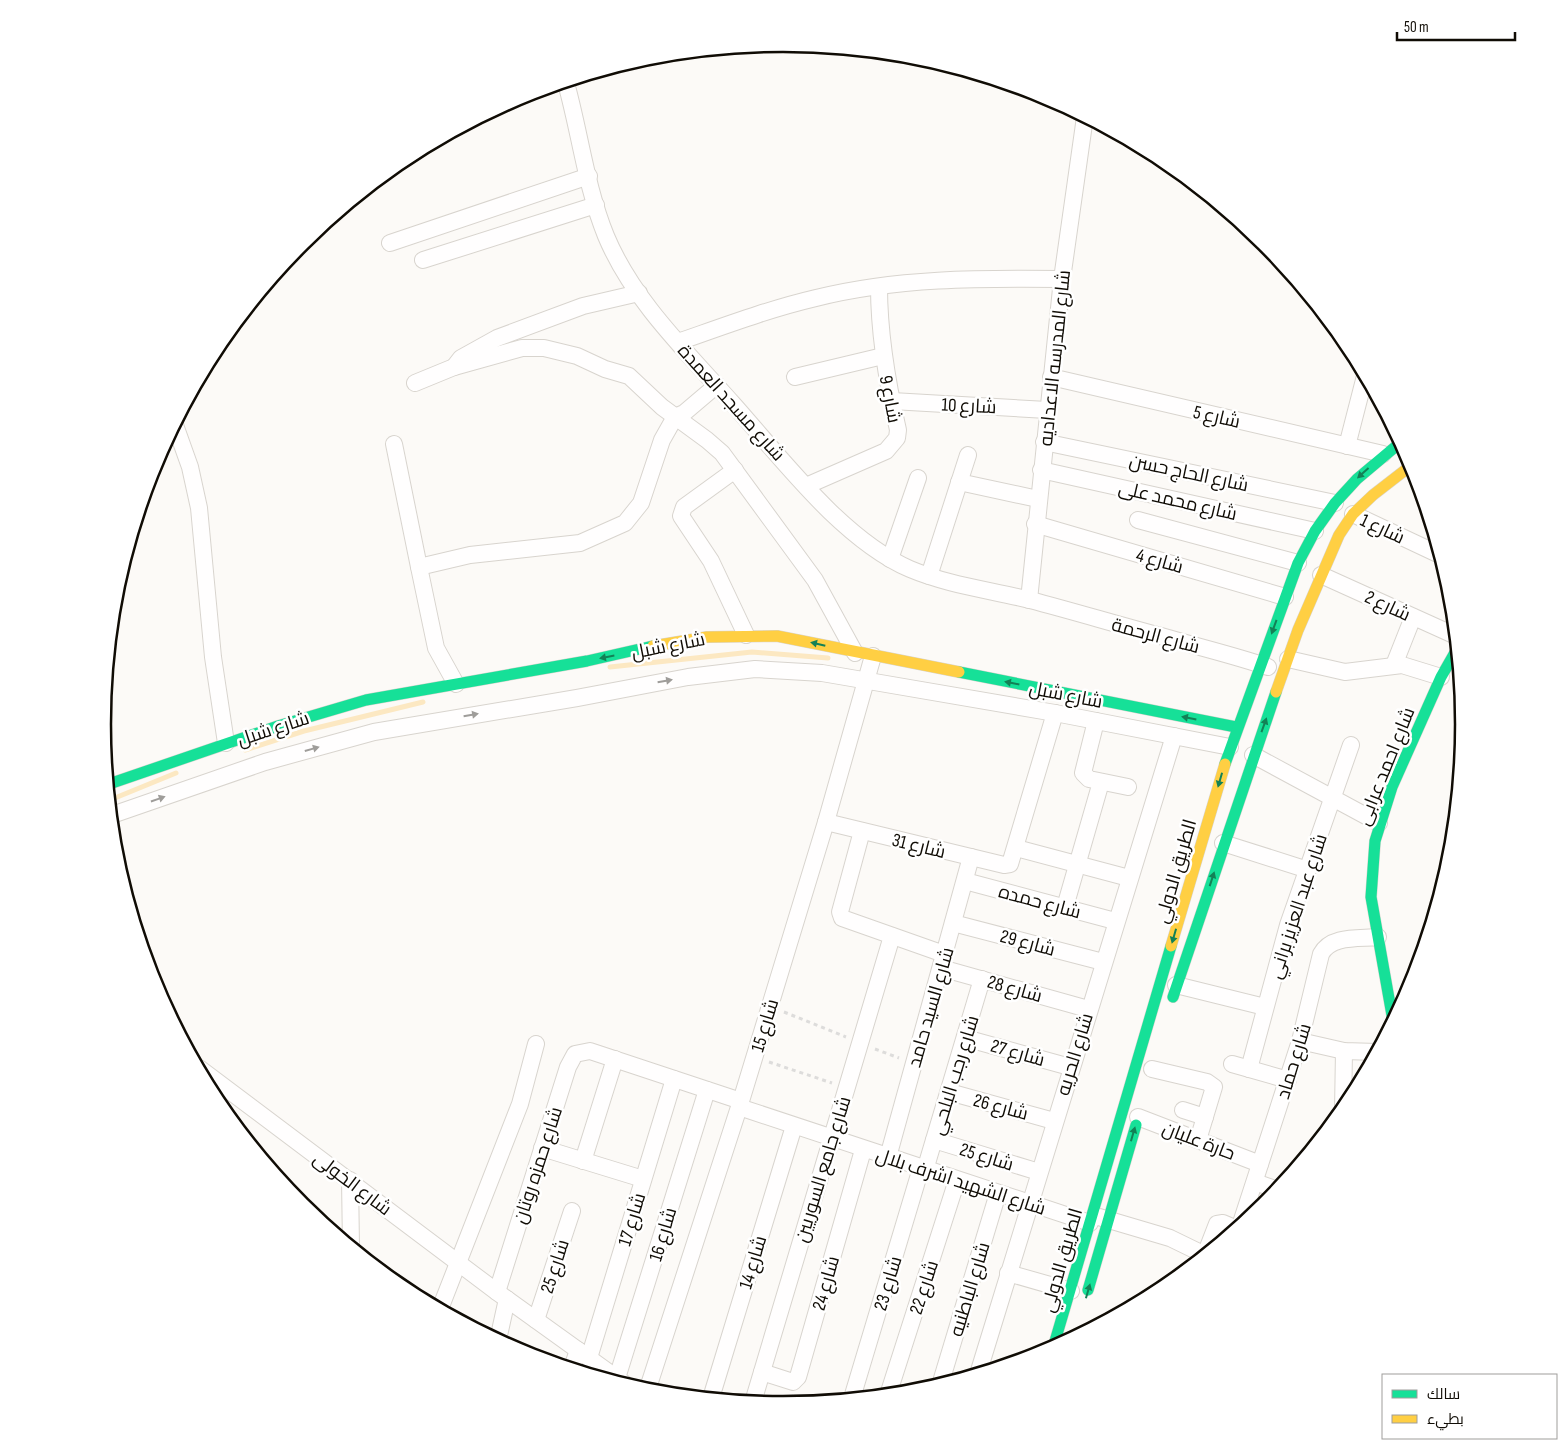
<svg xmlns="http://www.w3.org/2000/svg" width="1567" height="1449" viewBox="0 0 1567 1449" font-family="'Sofia Sans Condensed',Cairo,sans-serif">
<rect width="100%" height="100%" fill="#fcfaf7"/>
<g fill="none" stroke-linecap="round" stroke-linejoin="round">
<g stroke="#fce8c2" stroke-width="5">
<polyline points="610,667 752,652 828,658"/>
<polyline points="245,750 304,731 423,702"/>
<polyline points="110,800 176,773"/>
</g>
<g stroke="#d8d4ce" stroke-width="18">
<g id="street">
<path d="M566,83C580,133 586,187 606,236C633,301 688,353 734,405C782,459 843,540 910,569C948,585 990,590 1030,600C1076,612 1122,626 1168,638C1202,648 1236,656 1268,667"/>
<polyline points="390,243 589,176"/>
<polyline points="423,260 596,205"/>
<path d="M678,342C724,326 769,309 816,298C896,278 980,278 1062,279"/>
<polyline points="454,367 522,348 544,348 577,356 605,369 629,376 662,407 707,440 722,453 815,580 855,653"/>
<polyline points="795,377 883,356"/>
<polyline points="1051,377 1383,454"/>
<polyline points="415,383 454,367 461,358 497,338 583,306 639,293"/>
<polyline points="892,401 1047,410"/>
<polyline points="175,425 190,467 199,508 213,657 226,743"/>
<polyline points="1044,442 1335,503"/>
<polyline points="394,444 419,567"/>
<polyline points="1347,446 1365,376"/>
<polyline points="735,470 684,507 681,516 711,561 746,635"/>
<polyline points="1041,470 1315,531"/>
<polyline points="959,482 1038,499"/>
<path d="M806,486L886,451L897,438L898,430C887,382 879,336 879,287"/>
<polyline points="1353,514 1440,555"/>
<polyline points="1138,520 1298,563"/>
<polyline points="1035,524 1285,597"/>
<polyline points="890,559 918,478"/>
<polyline points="1321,575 1456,636"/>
<polyline points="929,576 968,455"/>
<polyline points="1029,600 1062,279 1085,117"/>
<polyline points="1288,659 1345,672 1402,665 1441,677"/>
<polyline points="1394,665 1413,617"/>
<polyline points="456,684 436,648 419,567 470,555 580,543 625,523 641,503 662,440 675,417 684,413 717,385"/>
<polyline points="1096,721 1083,773 1089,779 1128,787"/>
<polyline points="1253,755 1379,823"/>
<polyline points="112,815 265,762 374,732 577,698 688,677 755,669 822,673 1055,713 1230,747"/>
<polyline points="826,822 1004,865 1010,864 1055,713"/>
<polyline points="862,831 840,912 842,918 944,954"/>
<polyline points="1223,843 1308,870"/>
<polyline points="1016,848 1129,878"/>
<polyline points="965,881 1115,921"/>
<polyline points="1065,907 1101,782"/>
<polyline points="953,923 1103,962"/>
<polyline points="941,968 1088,1009"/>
<polyline points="1176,985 1265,1007"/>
<polyline points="965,1038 1070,1067"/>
<polyline points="1300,1041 1344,1051 1377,1052"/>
<polyline points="1232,1064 1288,1080"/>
<polyline points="199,1068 497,1292 625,1384"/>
<polyline points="1152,1069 1207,1082 1214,1087 1198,1140"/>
<polyline points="1249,1069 1288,925 1351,745"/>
<polyline points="949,1092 1054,1121"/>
<polyline points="739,1107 1090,1223"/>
<polyline points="1183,1110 1205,1117"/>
<polyline points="1343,1110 1344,1051"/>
<polyline points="1138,1117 1260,1164"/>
<polyline points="934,1140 1039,1172"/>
<polyline points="542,1148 643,1179"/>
<polyline points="888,1157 971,857"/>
<polyline points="583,1161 615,1059"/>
<polyline points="925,1170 982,979"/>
<polyline points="350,1180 351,1246"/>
<polyline points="1255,1182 1278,1190"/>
<polyline points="1099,1217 1170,1238 1205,1255"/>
<path d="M1240,1226L1300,1041L1321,954C1331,935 1359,939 1378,937"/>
<polyline points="1205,1255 1217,1224 1223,1223 1237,1229"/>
<polyline points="1008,1273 1071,1291"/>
<polyline points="497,1292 568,1067 575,1054 590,1051 741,1101"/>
<polyline points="440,1309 520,1104 536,1044"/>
<polyline points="536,1320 572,1211"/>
<polyline points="498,1340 507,1299"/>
<polyline points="589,1358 674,1079"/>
<polyline points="572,1368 578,1350"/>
<polyline points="762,1372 793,1382 798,1377 863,1150"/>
<polyline points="978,1374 1174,736"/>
<polyline points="617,1378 707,1090"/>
<polyline points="940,1385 998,1193"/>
<polyline points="647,1391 741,1101 826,822 873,656"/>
<polyline points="888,1395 957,1180"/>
<polyline points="711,1398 794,1126"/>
<polyline points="852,1398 921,1168"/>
<polyline points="753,1402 892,936"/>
</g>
</g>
<g stroke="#d8d4ce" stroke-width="12">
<g id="fast">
<polyline points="959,672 1236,727"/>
<polyline points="1225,764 1298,563 1315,531 1335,503 1357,479 1401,442"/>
<polyline points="109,784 278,726 366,700 587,661 653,646"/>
<polyline points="1173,997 1276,692"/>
<polyline points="1393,1021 1371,897 1375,841 1392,787 1441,677 1457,649"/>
<polyline points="1088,1290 1136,1125"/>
<polyline points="1053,1348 1171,946"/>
</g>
</g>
<g stroke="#d8d4ce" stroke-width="12">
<g id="slow">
<polyline points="653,646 707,637 777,636 959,672"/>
<polyline points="1276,692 1298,630 1339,535 1353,514 1373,495 1413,464"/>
<polyline points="1171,946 1225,764"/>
</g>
</g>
<g stroke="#dddcdb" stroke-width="3" stroke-dasharray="4 4" stroke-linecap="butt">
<polyline points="784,1012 846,1037"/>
<polyline points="875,1049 899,1058"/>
<polyline points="769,1062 832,1083"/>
</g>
<use href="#street" stroke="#fffefe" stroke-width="16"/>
<use href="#fast" stroke="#16e098" stroke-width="11"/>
<use href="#slow" stroke="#ffcf43" stroke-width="11"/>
</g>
<defs><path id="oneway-solid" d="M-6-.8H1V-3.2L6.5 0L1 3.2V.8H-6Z" transform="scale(1.25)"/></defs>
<g fill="#138156">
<use href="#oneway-solid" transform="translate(1363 473) rotate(138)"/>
<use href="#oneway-solid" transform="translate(1274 627) rotate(110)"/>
<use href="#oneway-solid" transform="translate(818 644) rotate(-167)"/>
<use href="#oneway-solid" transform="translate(607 657) rotate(169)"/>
<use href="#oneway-solid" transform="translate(1012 683) rotate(-169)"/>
<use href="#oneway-solid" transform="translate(1189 718) rotate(-169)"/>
<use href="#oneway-solid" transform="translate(1264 725) rotate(-70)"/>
<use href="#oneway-solid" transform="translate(1220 780) rotate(106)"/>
<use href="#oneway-solid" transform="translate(1212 879) rotate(-72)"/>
<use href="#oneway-solid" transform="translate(1174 936) rotate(106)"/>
<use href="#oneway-solid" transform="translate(1133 1134) rotate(-74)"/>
<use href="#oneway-solid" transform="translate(1088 1291) rotate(-74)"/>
</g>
<g fill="#9f9d9a">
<use href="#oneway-solid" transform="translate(665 681) rotate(-10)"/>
<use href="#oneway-solid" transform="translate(471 715) rotate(-10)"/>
<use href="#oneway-solid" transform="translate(312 749) rotate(-16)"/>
<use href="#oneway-solid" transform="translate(158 799) rotate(-19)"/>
</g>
<g text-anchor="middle" stroke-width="5" stroke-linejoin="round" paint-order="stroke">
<g font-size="19" fill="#100c05" stroke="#fff">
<text transform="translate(1054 358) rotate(-84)" y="7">شارع المدرسه الاعداديه</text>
<text transform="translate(891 399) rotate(79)" y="7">شارع 9</text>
<text transform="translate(732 402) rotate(48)" y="7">شارع مسجد العمدة</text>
<text transform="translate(969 405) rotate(3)" y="7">شارع 10</text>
<text transform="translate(1217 416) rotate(13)" y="7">شارع 5</text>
<text transform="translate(1189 472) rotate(12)" y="7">شارع الحاج حسن</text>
<text transform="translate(1178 500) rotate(13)" y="7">شارع محمد على</text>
<text transform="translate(1383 528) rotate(25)" y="7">شارع 1</text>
<text transform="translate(1160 560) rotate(16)" y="7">شارع 4</text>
<text transform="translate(1388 605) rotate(25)" y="7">شارع 2</text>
<text transform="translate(1156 635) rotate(15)" y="7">شارع الرحمة</text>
<text transform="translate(668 645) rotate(-11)" y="7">شارع شبل</text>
<text transform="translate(1066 694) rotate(11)" y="7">شارع شبل</text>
<text transform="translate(273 728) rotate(-18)" y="7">شارع شبل</text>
<text transform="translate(1385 766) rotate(-68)" y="7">شارع احمد عرابى</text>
<text transform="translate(919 845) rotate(14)" y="7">شارع 31</text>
<text transform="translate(1175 871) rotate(-74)" y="7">الطريق الدولي</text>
<text transform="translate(1040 901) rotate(15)" y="7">شارع حمده</text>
<text transform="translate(1297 906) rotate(-72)" y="7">شارع عبد العزيز براني</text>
<text transform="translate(1028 942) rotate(15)" y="7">شارع 29</text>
<text transform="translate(1015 988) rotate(16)" y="7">شارع 28</text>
<text transform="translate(930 1007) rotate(-74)" y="7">شارع السيد حامد</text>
<text transform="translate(764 1025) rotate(-73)" y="7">شارع 15</text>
<text transform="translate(1018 1052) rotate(16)" y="7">شارع 27</text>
<text transform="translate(1074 1054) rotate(-73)" y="7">شارع الحريه</text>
<text transform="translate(1293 1061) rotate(-73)" y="7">شارع حماد</text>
<text transform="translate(954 1075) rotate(-73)" y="7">شارع رجب البلحي</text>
<text transform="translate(1001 1106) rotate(15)" y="7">شارع 26</text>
<text transform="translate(1199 1140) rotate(21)" y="7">حارة عليان</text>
<text transform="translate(987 1156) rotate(17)" y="7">شارع 25</text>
<text transform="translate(537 1165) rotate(-72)" y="7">شارع حمزه روتان</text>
<text transform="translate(822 1169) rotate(-73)" y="7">شارع جامع السوريين</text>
<text transform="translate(961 1181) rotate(18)" y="7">شارع الشهيد اشرف بلال</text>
<text transform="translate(353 1183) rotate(37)" y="7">شارع الخولى</text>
<text transform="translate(631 1219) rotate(-73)" y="7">شارع 17</text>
<text transform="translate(662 1234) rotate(-73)" y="7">شارع 16</text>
<text transform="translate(1061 1260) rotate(-74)" y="7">الطريق الدولي</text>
<text transform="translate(752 1262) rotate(-73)" y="7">شارع 14</text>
<text transform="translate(554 1266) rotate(-72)" y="7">شارع 25</text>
<text transform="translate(825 1283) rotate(-74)" y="7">شارع 24</text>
<text transform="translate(887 1283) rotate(-73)" y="7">شارع 23</text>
<text transform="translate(923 1287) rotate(-72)" y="7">شارع 22</text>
<text transform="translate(969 1289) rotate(-73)" y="7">شارع الباطنيه</text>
</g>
</g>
<path d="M0 0H1567V1449H0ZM111 724a672 672 0 1 1 1344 0a672 672 0 1 1-1344 0Z" fill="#fff" fill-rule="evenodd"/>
<path fill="none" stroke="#100c05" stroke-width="2.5" d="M111 724a672 672 0 1 1 1344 0a672 672 0 1 1-1344 0Z"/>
<rect x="1382" y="1374" width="175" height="65" fill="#ffffff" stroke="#9f9e9b"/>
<rect x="1392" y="1390" width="25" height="8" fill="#16e098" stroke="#9f9e9b"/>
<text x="1427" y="1399" font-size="15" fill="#100c05">سالك</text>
<rect x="1392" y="1415" width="25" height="8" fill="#ffcf43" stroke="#9f9e9b"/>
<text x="1427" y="1424" font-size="15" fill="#100c05">بطيء</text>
<path d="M1397 32v8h118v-8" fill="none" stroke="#100c05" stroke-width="2.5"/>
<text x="1404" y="32" font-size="15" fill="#100c05" stroke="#ffffff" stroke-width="4" paint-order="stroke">50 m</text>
</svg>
